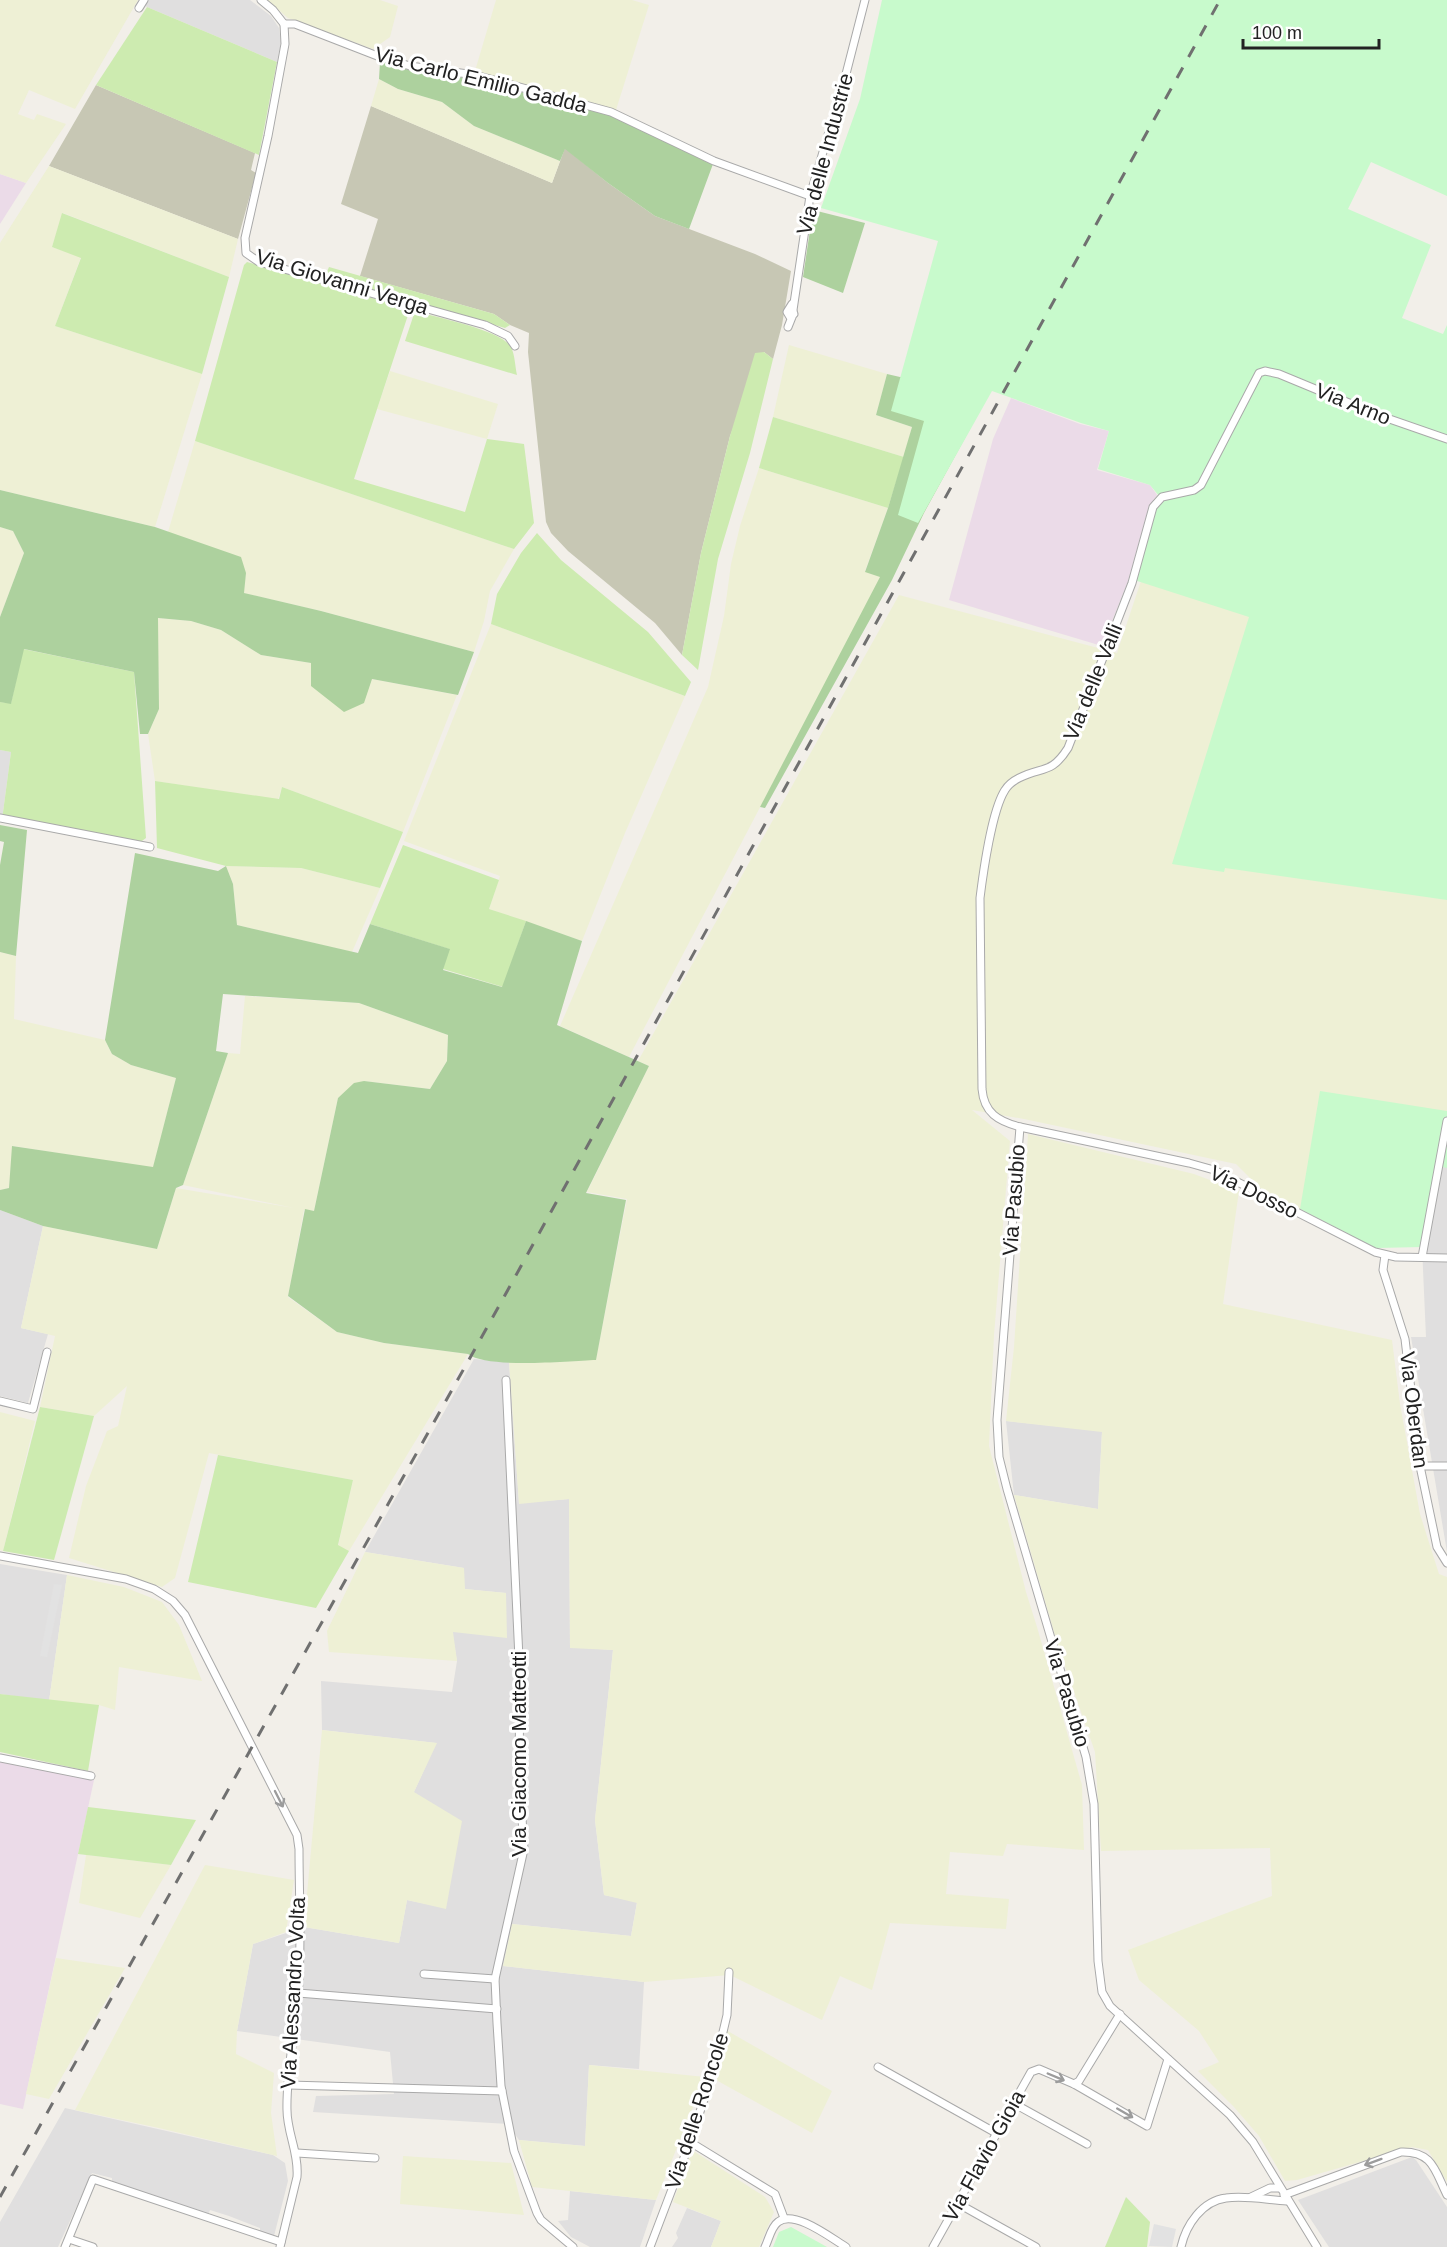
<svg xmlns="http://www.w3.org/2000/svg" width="1447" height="2247" viewBox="0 0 1447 2247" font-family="Arial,sans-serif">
<rect width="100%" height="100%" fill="#f2efe9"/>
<g fill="#e0dfdf">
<polygon points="148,0 250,0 271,16 279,28 281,43 277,62 147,7 144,5"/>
<polygon points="0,750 11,752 2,820 0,819"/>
<polygon points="1437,1166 1447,1167 1447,1552 1411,1337 1426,1337 1422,1247"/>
<polygon points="0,1210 43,1226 21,1328 48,1334 28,1403 0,1396"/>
<polygon points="474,1359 509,1362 519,1503 569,1499 570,1647 613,1650 595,1820 604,1895 637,1902 631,1936 512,1924 503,1966 644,1982 639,2069 589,2065 585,2146 519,2140 508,2124 313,2112 316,2096 394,2094 390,2052 237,2031 253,1944 304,1927 399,1943 407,1900 446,1908 414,1792 436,1743 322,1730 321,1681 452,1692 457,1661 452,1632 506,1593 464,1589 464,1568 365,1552"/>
<polygon points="1006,1421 1102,1431 1098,1509 1014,1495"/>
<polygon points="0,1564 67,1575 49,1701 0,1694"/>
<polygon points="65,2108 273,2155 285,2163 288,2181 274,2236 260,2232 260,2228 229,2216 210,2210 208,2215 112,2182 112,2178 92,2173 58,2247 0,2247 0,2222"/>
<polygon points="1412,2157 1416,2160 1447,2207 1447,2247 1329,2247 1298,2200"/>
<polygon points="570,2191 656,2200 640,2247 590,2247 571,2237 558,2221 568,2220"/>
<polygon points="687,2208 721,2221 711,2247 672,2247 678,2238 676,2233"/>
</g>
<g fill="#ebdbe8">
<polygon points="0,174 26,183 0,224"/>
<polygon points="1011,398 1080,424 1109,431 1097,470 1150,485 1157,495 1149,506 1128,581 1102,646 949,600 993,439"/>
<polygon points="0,1762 94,1780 23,2109 0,2104"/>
</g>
<g fill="#c7c7b4">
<polygon points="96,85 255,153 251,170 256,173 238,239 49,166"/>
<polygon points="371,106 552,183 565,148 608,183 655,216 755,254 791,271 782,325 773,359 764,352 730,436 701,553 682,655 655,623 568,551 551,533 546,522 528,352 529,333 510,325 494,314 360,276 378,219 341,204"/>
</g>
<g fill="#eef0d5">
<polygon points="0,0 138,0 75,109 29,90 18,114 34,120 37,114 66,124 26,183 0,174"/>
<polygon points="267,0 380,0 398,6 390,37 373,49 288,18"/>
<polygon points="496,0 632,0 649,5 616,110 475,71"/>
<polygon points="379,79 398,89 442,102 474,126 560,161 552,183 371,106"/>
<polygon points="49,166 238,239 229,277 63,213 52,247 81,257 55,326 202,374 155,527 0,490 0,243"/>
<polygon points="789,345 887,374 876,415 912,427 904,457 773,417"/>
<polygon points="390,371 498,404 487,439 377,409"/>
<polygon points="195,441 514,549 490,591 484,621 474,652 321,611 243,593 246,573 168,532"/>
<polygon points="1447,443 1447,1167 1437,1166 1300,1209 1261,1189 1236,1164 1024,1119 972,1110 1010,1141 994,1335 989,1446 1026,1592 1037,1627 1082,1785 1084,1850 1007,1844 1003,1856 950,1852 946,1894 1009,1899 1006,1929 890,1923 872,1990 840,1976 822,2020 730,1975 644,1982 503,1966 512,1924 631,1936 637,1903 604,1895 595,1820 613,1650 570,1648 569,1499 519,1504 509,1362 596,1359 627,1199 587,1192 649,1066 638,1061 899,595 1117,653 1166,506"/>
<polygon points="759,468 888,508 865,571 881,577 629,1057 560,1026 708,687 724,616 731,564 740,526"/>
<polygon points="0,527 13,531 24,553 0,617"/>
<polygon points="157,618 191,621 221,630 261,655 311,663 372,679 457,695 403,832 282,787 276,806 258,797 155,781 148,734 159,709"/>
<polygon points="491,624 685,696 625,833 582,941 489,909 500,876 404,841"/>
<polygon points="226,866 301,868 380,888 352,952 237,925 233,884"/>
<polygon points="0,952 16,956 14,1019 105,1040 112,1054 131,1065 176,1078 153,1168 13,1146 9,1188 0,1190"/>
<polygon points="245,996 359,1003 448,1035 447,1061 430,1089 364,1081 338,1098 314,1211 304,1210 288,1297 337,1332 384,1343 468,1354 349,1551 338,1546 353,1480 209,1453 175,1578 162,1587 69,1558 86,1486 107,1431 118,1426 127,1386 94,1416 40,1407 55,1336 21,1328 43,1226 157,1249 176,1188 294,1208 183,1185 228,1053 240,1054"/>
<polygon points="1028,1134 1194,1174 1239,1191 1223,1304 1392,1340 1400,1404 1420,1514 1439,1574 1447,1577 1447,2182 1428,2150 1412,2147 1297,2180 1285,2181 1259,2136 1234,2107 1198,2071 1219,2062 1199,2031 1139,1980 1128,1950 1272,1896 1270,1848 1101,1851 1095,1752 1059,1649 1014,1495 1098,1509 1102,1432 1006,1421 1014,1347"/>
<polygon points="0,1412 35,1421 3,1551 0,1550"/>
<polygon points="365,1552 464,1568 465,1589 506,1593 507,1638 453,1632 457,1661 329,1652 327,1631"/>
<polygon points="67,1575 124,1587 162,1602 179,1625 202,1681 119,1667 115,1710 99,1705 49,1701"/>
<polygon points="322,1730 437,1743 414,1792 462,1821 446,1909 407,1900 399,1943 304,1927"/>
<polygon points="86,1855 171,1865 140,1918 79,1903"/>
<polygon points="205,1865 294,1880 286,1932 253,1944 237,2031 236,2054 274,2073 271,2113 277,2156 159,2128 75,2110"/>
<polygon points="56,1958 125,1968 49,2099 26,2094"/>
<polygon points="726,2030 832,2091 812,2133 716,2080 723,2060"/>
<polygon points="589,2065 705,2077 656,2200 532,2187 519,2140 585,2146"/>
<polygon points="692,2150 765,2197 774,2212 759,2247 711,2247 721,2221 673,2202"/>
<polygon points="403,2156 511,2163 524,2215 400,2204"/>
</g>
<g fill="#cdebb0">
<polygon points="147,7 277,62 259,155 96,85"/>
<polygon points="62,213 229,277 202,374 55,326 81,258 52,247"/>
<polygon points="247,262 410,309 354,479 465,512 487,439 524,444 534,523 514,549 195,441 244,265"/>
<polygon points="329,267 494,314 510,325 505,328 325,276"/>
<path d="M415,311C434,317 502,330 511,347C515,355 515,366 517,375L405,341Z"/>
<polygon points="764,352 773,359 750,453 718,559 698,670 682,655 701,553 730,436 755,353"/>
<polygon points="773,417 904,457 888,508 759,468"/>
<polygon points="537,533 561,560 648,632 691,682 685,696 491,624 497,594 521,553"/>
<polygon points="23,649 134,672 146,838 139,843 2,820 11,752 0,750 0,702 11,703"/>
<polygon points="155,781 279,799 282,787 403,832 380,888 301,868 226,866 157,848"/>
<polygon points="403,845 499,880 489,909 526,921 503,987 443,969 449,949 370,924"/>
<polygon points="40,1407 94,1416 54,1560 3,1551"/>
<polygon points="218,1455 353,1480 338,1545 349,1551 316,1608 188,1582"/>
<polygon points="0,1694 99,1705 88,1771 0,1752"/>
<polygon points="88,1807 196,1820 171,1865 78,1854"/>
<polygon points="1126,2197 1150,2222 1147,2247 1105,2247"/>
</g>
<g fill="#add19e">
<polygon points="380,62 409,70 472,79 613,116 713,164 689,229 655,216 608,183 565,149 560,161 474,126 442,102 398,89 379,79"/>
<polygon points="813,210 865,223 843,293 803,277"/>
<polygon points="1006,363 924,513 892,580 765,808 760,807 880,577 865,572 888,508 912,427 876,415 887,374 900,377"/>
<polygon points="0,490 155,527 241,557 246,573 244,593 321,611 474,652 458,695 372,679 364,703 344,712 311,686 311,663 261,655 221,630 191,621 158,618 159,709 148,734 140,734 134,672 24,649 11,704 0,702 0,617 24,553 13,531 0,527"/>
<polygon points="0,825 27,830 16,956 0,952 0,865 4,842 0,841"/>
<path d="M135,853L218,871L226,866L233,884L237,925L358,953L370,924L450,949L443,970L502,987L526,921L582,941L557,1025L649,1066L586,1193L626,1200L596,1360C568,1361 488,1369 468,1354L384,1343L337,1332L288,1296L305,1209L314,1211L338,1098L354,1083L364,1081L430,1089L447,1061L448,1035L359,1003L223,994L216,1051L228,1053L183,1185L176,1188L157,1249L43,1226L0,1210V1190L9,1188L12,1146L153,1167L176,1078L131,1065L112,1054L105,1040Z"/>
</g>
<g fill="#c8facc">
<polygon points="882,0 1447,0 1447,196 1371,162 1348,209 1431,245 1402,318 1443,334 1447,325 1447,900 1225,868 1224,872 1172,864 1249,617 1131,579 1159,496 1150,485 1098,469 1109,431 1081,423 992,391 918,523 898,515 924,421 891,411 938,241 821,208 860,99"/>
<polygon points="1320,1091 1447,1111 1447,1168 1438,1166 1422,1247 1376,1248 1300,1209"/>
<polygon points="791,2227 827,2247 773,2247 779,2232"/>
</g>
<g fill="#e2e2e2">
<polygon points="54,1584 62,1585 47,1657 40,1656"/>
<polygon points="1154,2224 1176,2229 1172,2247 1149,2246"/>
</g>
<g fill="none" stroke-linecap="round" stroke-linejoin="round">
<g stroke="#a9a9a9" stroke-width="9">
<g id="minor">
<polyline points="261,0 273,10 284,24 285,44 268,136 245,238 246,253 259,262 485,325 508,336 515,346"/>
<polyline points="139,8 144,0"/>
<polyline points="284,24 295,24 380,57 410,66 475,75 611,112 714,161 810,196"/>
<polyline points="792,309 794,314 790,317 787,312 792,304"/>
<polyline points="793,310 810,196 846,74 865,0"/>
<polyline points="788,327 792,317"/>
<path d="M1447,439L1378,415L1279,374L1265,371L1259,373L1201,485L1194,490L1162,497L1153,507L1132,583L1068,748C1051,775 1042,766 1019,778C1013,781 1008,785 1005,790C992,810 983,874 980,898L982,1089C984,1113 998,1121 1020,1127L1189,1163L1214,1170L1375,1252L1396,1257L1447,1258"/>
<polyline points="0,818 150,847"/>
<polyline points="1020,1127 997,1420 999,1457 1007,1489 1086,1757 1094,1804 1098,1961 1102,1992 1110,2006 1230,2115 1253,2142 1317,2247"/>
<polyline points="1385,1255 1383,1270 1405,1339 1420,1466 1437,1547 1447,1563"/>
<polyline points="1422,1257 1447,1121"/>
<polyline points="506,1380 520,1680 519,1770 524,1849 495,1979 497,2023 501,2086 514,2151 537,2213 541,2220 573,2247"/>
<polyline points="0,1401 33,1409 47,1352"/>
<polyline points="1420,1466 1447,1466"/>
<path d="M0,1556L126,1579L154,1589L173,1601L185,1615L297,1835L299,1849C299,1897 302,1947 298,1996C295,2032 286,2074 287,2110C287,2133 299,2153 297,2177L280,2247"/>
<polyline points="0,1758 91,1776"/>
<polyline points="424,1974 495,1979"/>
<polyline points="298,1993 497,2009"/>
<polyline points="878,2067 996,2133"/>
<polyline points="1074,2084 1079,2081 1120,2014"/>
<polyline points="289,2085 502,2091"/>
<polyline points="1013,2103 1087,2144"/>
<polyline points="690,2142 775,2194 784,2218"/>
<polyline points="297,2153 375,2158"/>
<path d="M1284,2195L1401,2152C1433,2151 1435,2171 1447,2195"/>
<polyline points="1251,2197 1270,2188 1280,2188"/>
<polyline points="957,2203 1036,2247"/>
<polyline points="69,2239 93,2247"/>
<polyline points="65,2247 93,2179 281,2242"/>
<polyline points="650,2247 690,2142 715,2066 727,2015 729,1972"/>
<path d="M765,2247C769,2239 771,2227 778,2222C794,2209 831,2238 846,2247"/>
<polyline points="933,2247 1031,2072 1039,2069 1074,2084 1147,2126 1168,2059"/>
<path d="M1181,2247C1186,2225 1202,2201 1226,2198C1245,2195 1268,2200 1287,2201"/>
</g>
</g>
<use href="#minor" stroke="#fff" stroke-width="7"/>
<polyline stroke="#707070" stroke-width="3" stroke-dasharray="12 12" stroke-linecap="butt" points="0,2197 499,1306 1220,0"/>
</g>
<defs><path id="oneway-shaft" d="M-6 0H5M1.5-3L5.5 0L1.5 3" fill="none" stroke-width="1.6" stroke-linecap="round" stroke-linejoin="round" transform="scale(1.5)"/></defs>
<g stroke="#9c9c9c">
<use href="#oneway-shaft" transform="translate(279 1799) rotate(63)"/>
<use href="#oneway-shaft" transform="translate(1056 2077) rotate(23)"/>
<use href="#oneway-shaft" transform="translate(1125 2113) rotate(30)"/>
<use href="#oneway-shaft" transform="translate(1373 2162) rotate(160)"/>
</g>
<g text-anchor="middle" stroke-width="6" stroke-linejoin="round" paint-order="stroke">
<g font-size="21" fill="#222" stroke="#fff">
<text transform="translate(481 80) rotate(14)" y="7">Via Carlo Emilio Gadda</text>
<text transform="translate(825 154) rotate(-75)" y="7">Via delle Industrie</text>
<text transform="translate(342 282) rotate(17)" y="7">Via Giovanni Verga</text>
<text transform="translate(1353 404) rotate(22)" y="7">Via Arno</text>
<text transform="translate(1093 682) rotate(-68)" y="7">Via delle Valli</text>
<text transform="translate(1254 1192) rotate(26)" y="7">Via Dosso</text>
<text transform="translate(1014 1200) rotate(-86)" y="7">Via Pasubio</text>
<text transform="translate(1414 1410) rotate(83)" y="7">Via Oberdan</text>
<text transform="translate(1067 1693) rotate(73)" y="7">Via Pasubio</text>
<text transform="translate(519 1754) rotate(-90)" y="7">Via Giacomo Matteotti</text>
<text transform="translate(293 1993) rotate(-87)" y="7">Via Alessandro Volta</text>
<text transform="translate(697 2111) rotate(-72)" y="7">Via delle Roncole</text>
<text transform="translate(984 2156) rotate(-61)" y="7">Via Flavio Gioia</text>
</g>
</g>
<path d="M1243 39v9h136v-9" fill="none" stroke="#222222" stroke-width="3"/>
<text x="1252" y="39" font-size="18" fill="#222222" stroke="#ffffff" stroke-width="4.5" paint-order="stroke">100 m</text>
</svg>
